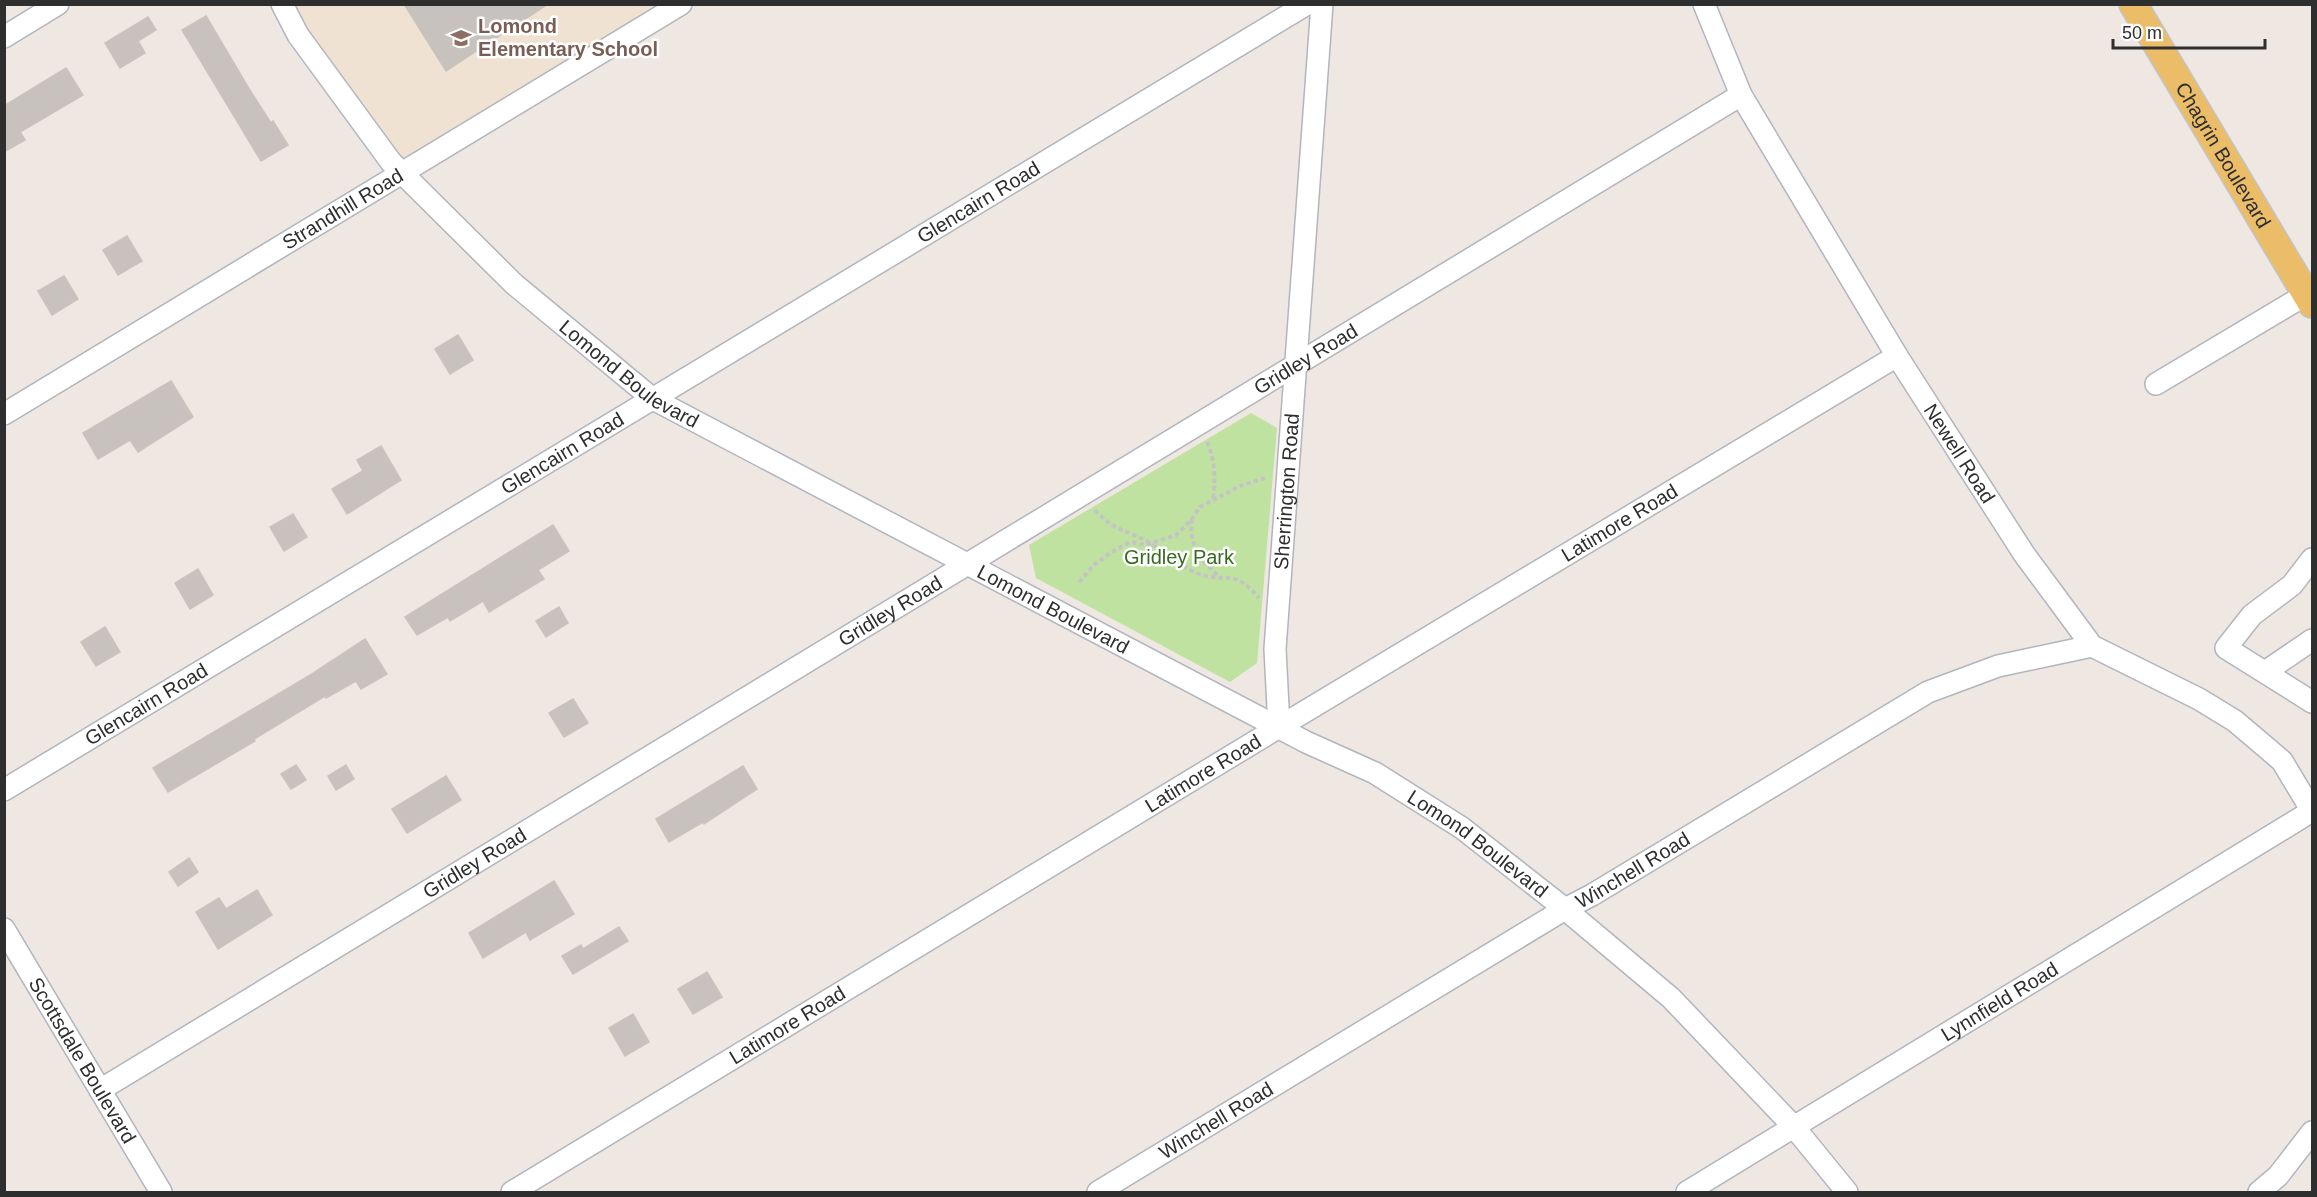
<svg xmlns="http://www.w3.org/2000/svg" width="2317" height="1197" viewBox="0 0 2317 1197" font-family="Arial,sans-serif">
<rect width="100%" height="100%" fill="#eee7e2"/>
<polygon fill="#efe2d2" points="282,5 681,5 403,172"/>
<polygon fill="#bfe2a1" points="1251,413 1277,428 1257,663 1230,682 1036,578 1029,545"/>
<g fill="#c7c2bd" stroke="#cac3bb" stroke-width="1.5">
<polygon points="404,4 548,4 446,71"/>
<polygon points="206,16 248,87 271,123 273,121 288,145 261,161 182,30"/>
<polygon points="148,17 156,30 138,41 145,53 120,68 105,43"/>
<polygon points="66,68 83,95 20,132 25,140 4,152 4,106"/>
<polygon points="127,236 142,261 118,275 103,250"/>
<polygon points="64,276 78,299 52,315 38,291"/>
<polygon points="458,335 473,360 450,374 435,349"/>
<polygon points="171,381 193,417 138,452 130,440 98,459 83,433"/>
<polygon points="381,446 401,480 347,514 332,489 363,471 357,460"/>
<polygon points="293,514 307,537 284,551 270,527"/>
<polygon points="553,525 569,551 538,570 544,579 489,612 483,601 450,621 448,617 417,635 405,617"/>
<polygon points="198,569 213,595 190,609 175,583"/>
<polygon points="559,607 568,623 546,637 536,621"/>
<polygon points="105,627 120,652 96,666 81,642"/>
<polygon points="365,639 387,674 361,689 356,681 326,698 325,696 254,739 255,741 168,792 153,768 312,674"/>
<polygon points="573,699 588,723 564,737 549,713"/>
<polygon points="296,765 306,780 291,789 281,774"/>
<polygon points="346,765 354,779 336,790 328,776"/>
<polygon points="743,766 757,789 704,824 703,822 669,842 656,819"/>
<polygon points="446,776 461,800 407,833 392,809"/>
<polygon points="189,858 198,872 178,886 169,872"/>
<polygon points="554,881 574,914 530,940 526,932 483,958 469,933"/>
<polygon points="257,890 272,915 218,949 196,912 219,898 226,909"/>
<polygon points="619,927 628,941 573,974 562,956 581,945 583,949"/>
<polygon points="707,972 722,997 693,1014 678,989"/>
<polygon points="633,1014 649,1042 625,1056 609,1028"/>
</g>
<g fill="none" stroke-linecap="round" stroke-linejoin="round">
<g stroke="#b2b5bd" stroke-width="24">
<g id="minor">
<path id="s1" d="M282,4L298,35L391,162L514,284L653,399L1306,742L1375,773L1462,828L1565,909L1671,998L1794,1127L1847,1192"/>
<path id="s2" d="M1704,4L1741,95L1897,356L2024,554L2092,646L2199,699L2235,721L2282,761L2312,811"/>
<polyline points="4,37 58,4"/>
<polyline points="2156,384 2307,294"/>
<path id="s3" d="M4,414L681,4"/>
<polyline points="2312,559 2292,585 2252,615 2226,648 2312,702"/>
<polyline points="2265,672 2312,640"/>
<path id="s4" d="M1279,727L1275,649L1322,4"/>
<path id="s5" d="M4,790L1307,4"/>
<path id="s6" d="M4,929L161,1192"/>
<path id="s7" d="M100,1090L1741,95"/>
<path id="s8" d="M512,1192L1256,741L1897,356"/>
<path id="s9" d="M1098,1192L1565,909L1592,895L1928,692L1998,666L2092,646"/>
<path id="s10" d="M1687,1192L2312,811"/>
<polyline points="2259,1192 2278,1176 2312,1132"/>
</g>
</g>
<g stroke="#c4c4c4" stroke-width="30">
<g id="major">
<path id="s11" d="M2133,4L2312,304"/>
</g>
</g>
<g stroke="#c4c4c4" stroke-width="4" stroke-dasharray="4.5 3" stroke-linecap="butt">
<path d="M1207,442C1215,461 1216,479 1213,498"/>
<path d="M1095,510C1115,532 1128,530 1150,543C1167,553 1179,566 1197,573C1226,585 1232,566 1259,598"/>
<path d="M1192,519C1188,545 1201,560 1218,576"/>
<polyline points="1079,582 1094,565 1110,553 1130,542 1146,545 1176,535 1192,519 1200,507 1240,486 1268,477"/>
</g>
<use href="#minor" stroke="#fff" stroke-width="21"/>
<use href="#major" stroke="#ecbd69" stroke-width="27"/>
</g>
<defs>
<g id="school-bare" transform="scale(1.62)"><path d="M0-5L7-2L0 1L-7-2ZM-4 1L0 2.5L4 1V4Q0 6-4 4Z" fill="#8d6e63" stroke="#fff" stroke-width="2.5" paint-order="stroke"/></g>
</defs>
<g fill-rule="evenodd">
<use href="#school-bare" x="461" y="38"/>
</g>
<g text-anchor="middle" stroke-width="5" stroke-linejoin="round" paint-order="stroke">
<g font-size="20" font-weight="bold" fill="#785e54" stroke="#fff" text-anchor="start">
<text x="478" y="33">Lomond<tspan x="478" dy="23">Elementary School</tspan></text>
</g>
<g font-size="20" fill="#2e2e2e" stroke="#fff">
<text dy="7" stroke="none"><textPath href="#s11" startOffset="176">Chagrin Boulevard</textPath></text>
<text dy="7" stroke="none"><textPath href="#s5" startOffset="1138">Glencairn Road</textPath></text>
<text dy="7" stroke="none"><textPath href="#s3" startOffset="396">Strandhill Road</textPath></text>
<text dy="7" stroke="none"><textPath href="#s7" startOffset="1410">Gridley Road</textPath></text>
<text dy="7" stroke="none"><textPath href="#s1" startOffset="512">Lomond Boulevard</textPath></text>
<text dy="7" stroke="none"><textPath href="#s2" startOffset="518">Newell Road</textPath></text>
<text dy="7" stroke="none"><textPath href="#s5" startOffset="652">Glencairn Road</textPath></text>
<text dy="7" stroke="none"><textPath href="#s4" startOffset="236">Sherrington Road</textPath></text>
<text dy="7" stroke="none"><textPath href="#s8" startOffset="1294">Latimore Road</textPath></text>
<text dy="7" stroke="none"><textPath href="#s1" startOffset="998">Lomond Boulevard</textPath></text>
<text dy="7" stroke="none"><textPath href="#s7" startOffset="924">Gridley Road</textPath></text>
<text dy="7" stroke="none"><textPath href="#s5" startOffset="166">Glencairn Road</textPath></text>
<text dy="7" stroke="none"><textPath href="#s8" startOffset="808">Latimore Road</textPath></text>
<text dy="7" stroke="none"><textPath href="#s1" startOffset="1484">Lomond Boulevard</textPath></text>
<text dy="7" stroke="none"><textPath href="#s7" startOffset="438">Gridley Road</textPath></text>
<text dy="7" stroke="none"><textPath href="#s9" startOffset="624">Winchell Road</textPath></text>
<text dy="7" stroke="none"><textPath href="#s10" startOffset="366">Lynnfield Road</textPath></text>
<text dy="7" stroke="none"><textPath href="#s8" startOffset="322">Latimore Road</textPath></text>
<text dy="7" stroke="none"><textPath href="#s6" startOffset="153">Scottsdale Boulevard</textPath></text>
<text dy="7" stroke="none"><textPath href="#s9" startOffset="138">Winchell Road</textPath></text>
</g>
<g font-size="20" fill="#386a1f" stroke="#fff">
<text x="1179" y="564">Gridley Park</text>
</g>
</g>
<rect width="2317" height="1197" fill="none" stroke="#2e2e2e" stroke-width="12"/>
<path d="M2113 39v9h152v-9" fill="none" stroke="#2e2e2e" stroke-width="3"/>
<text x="2122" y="39" font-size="18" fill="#2e2e2e" stroke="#ffffff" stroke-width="4.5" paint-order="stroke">50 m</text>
</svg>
